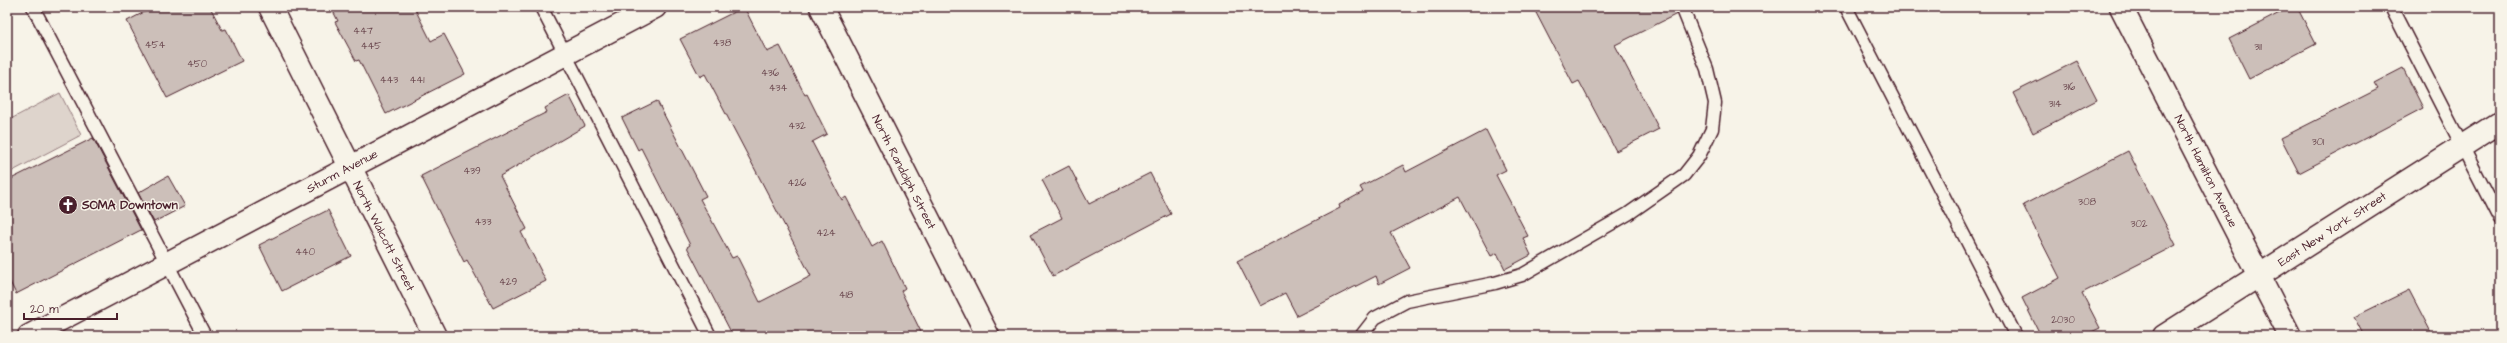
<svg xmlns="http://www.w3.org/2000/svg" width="2507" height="343" viewBox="0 0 2507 343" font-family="'Architects Daughter',sans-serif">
<rect width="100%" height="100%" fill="#f7f3e8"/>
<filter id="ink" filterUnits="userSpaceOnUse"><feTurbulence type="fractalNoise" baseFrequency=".025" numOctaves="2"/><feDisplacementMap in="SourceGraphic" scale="8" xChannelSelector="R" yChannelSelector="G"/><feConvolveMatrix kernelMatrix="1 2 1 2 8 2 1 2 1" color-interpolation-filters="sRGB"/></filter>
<g filter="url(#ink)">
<polygon fill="#ded4cc" stroke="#947a7c" points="60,93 81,135 7,174 7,121"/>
<g fill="#ccbfb9" stroke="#4a1f2b">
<polygon points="154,7 210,7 222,30 226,29 242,61 167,98 127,21"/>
<polygon points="331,7 414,7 431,41 444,34 465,74 386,114 359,60 356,61 335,22 338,21"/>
<polygon points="744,7 767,52 780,46 805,95 807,94 827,134 812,142 842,200 846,197 872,247 882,241 905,288 901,291 923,336 733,336 687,247 690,245 641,148 638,150 622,118 657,101 706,196 700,199 732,258 737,256 760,302 811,276 705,74 700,77 680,39"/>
<polygon points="1533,7 1675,7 1677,14 1615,45 1659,129 1616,151 1579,81 1573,84"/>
<polygon points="2291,7 2297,7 2316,44 2249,79 2229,39"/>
<polygon points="2077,61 2097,100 2033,133 2013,93"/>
<polygon points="2403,68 2423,108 2299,173 2281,138 2378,89 2374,83"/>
<polygon points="569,95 585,126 500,176 527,229 521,232 546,281 493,308 467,260 464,262 421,176 547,112 545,108"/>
<polygon points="1486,130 1506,170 1496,175 1528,236 1523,238 1531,255 1505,269 1497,253 1491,256 1460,197 1391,233 1410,268 1379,284 1376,276 1297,316 1285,293 1260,306 1237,261 1340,208 1339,205 1363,192 1360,187 1403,165 1406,172"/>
<polygon points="93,138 141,230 16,294 7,276 7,181"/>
<polygon points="2128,151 2176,245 2082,293 2100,328 2083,336 2041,336 2022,298 2060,278 2023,205"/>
<polygon points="1069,166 1089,204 1150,173 1171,214 1053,276 1031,234 1062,218 1042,180"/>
<polygon points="168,176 185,206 154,222 138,193"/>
<polygon points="328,210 351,256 282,291 259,245"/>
<polygon points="2409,290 2433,336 2364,336 2354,317"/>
</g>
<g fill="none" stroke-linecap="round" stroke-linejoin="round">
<g stroke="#4a1f2b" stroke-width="15">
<g id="service">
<polyline points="33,7 205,336"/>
<polyline points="541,7 710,336"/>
<polyline points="1846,7 2016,336"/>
<polyline points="2391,7 2500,220"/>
<polyline points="1361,336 1375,318 1407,301 1495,283 1522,275 1628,214 1684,175 1699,156 1712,129 1715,103 1707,69 1682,7"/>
</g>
</g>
<g stroke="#4a1f2b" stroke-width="25">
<g id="minor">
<polyline points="270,7 435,336"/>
<polyline points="821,7 988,336"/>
<polyline points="2121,7 2290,336"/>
<polyline points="29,336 655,7"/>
</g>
</g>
<g stroke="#4a1f2b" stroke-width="25">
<polyline id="secondary" points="2164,336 2500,122"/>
</g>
<use href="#service" stroke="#f7f3e8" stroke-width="12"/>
<use href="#minor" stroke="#f7f3e8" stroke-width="22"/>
<use href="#secondary" stroke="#f7f3e8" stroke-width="22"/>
</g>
</g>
<defs>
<g id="church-disc" transform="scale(1)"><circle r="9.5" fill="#4a1f2b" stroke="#f7f3e8"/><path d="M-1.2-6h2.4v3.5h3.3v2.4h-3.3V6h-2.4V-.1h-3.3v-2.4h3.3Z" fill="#fff"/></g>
</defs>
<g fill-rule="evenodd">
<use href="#church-disc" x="68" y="205"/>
</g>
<g text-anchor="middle" stroke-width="3" stroke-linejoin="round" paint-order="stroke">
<g font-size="10" fill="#6a474e">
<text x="363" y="34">447</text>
<text x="722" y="46">438</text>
<text x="155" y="48">454</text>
<text x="371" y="49">445</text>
<text x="2258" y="50">311</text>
<text x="197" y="67">450</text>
<text x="770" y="76">436</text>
<text x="389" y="83">443</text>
<text x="417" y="83">441</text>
<text x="2069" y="90">316</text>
<text x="778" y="91">434</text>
<text x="2055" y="107">314</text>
<text x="797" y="129">432</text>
<text x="2318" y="145">301</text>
<text x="472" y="174">439</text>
<text x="797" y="186">426</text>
<text x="2087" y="205">308</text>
<text x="483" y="225">433</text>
<text x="2139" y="227">302</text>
<text x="826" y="236">424</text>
<text x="305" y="255">440</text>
<text x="508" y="285">429</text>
<text x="846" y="298">418</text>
<text x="2063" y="323">2030</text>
</g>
<g font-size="12" fill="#4a1f2b" stroke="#f7f3e8">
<text transform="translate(342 171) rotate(-28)" y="4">Sturm Avenue</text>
<text transform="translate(2206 171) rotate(63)" y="4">North Hamilton Avenue</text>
<text transform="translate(904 172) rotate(63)" y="4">North Randolph Street</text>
<text transform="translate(2332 229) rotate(-33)" y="4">East New York Street</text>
<text transform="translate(384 236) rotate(63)" y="4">North Walcott Street</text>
</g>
<g font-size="12" font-weight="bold" fill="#4a1f2b" stroke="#f7f3e8" text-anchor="start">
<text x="82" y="209">SOMA Downtown</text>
</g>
</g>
<rect width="2507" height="343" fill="none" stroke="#f7f3e8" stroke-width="24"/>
<rect x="12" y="12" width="2483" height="319" fill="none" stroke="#4a1f2b" stroke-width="1.5" filter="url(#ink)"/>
<path d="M24 313v6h93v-6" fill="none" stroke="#4a1f2b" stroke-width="2"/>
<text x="30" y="313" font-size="12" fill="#4a1f2b" stroke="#f7f3e8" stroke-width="3" paint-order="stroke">20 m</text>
</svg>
